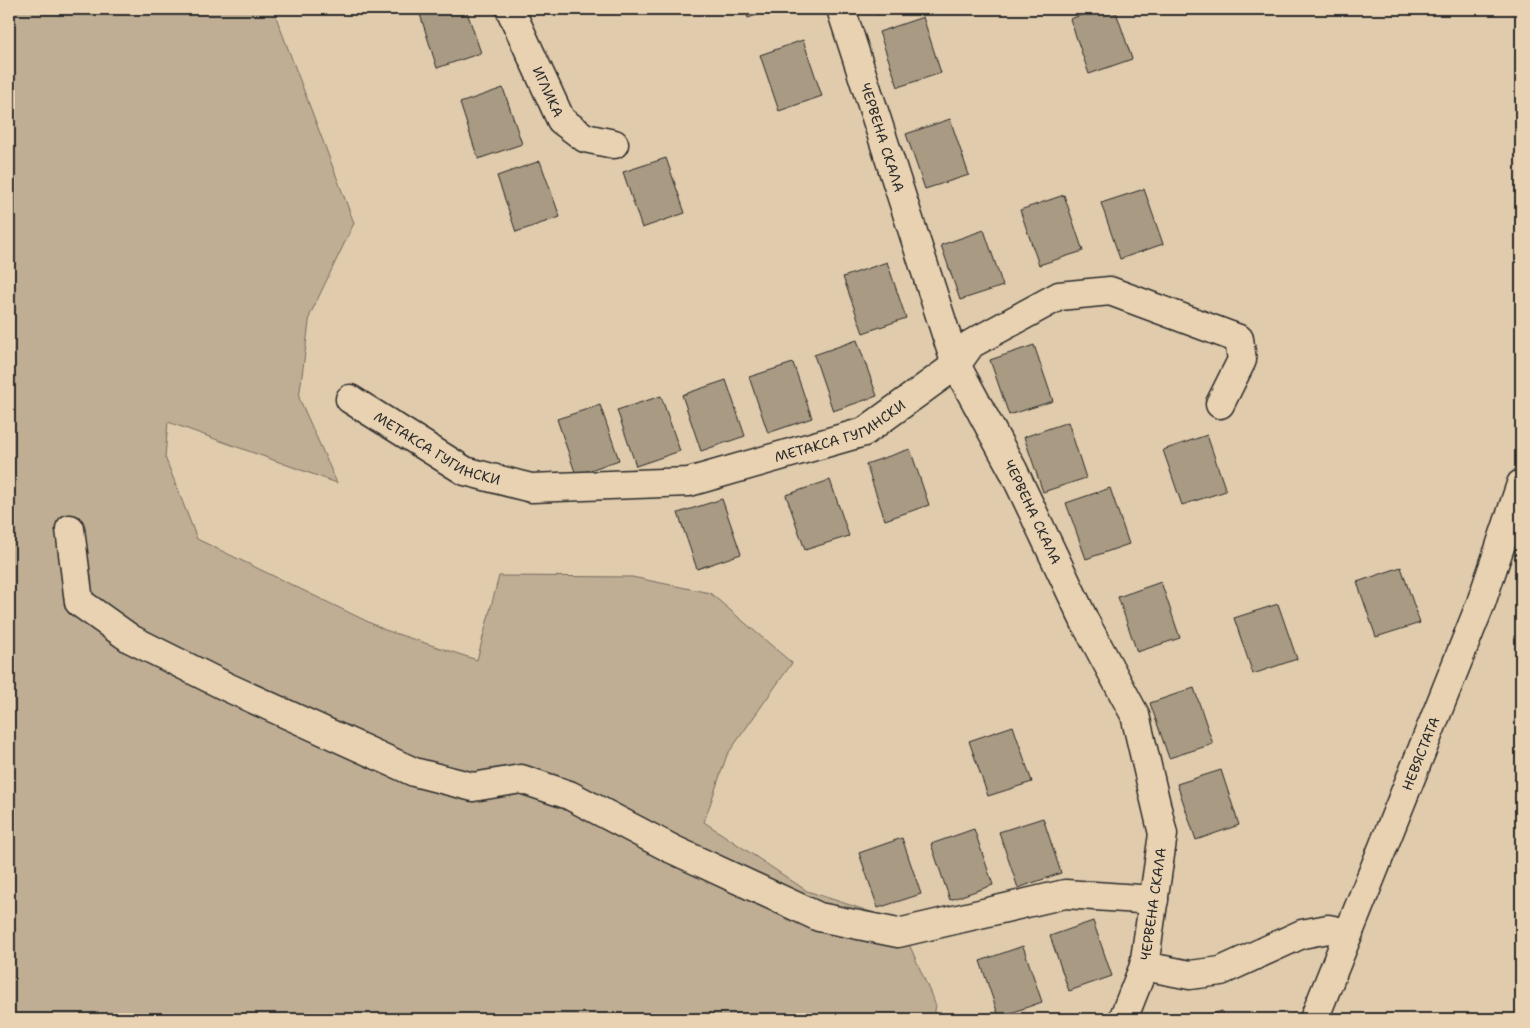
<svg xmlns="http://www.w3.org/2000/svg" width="1530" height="1028" viewBox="0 0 1530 1028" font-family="'Shantell Sans',sans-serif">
<rect width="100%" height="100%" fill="#e0cbac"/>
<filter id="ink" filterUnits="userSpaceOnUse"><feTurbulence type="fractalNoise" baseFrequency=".02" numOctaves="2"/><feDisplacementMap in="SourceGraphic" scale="10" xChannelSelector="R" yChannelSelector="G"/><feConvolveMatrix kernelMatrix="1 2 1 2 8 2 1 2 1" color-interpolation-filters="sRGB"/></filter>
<g filter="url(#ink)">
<polygon fill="#bfae94" stroke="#756c60" points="9,9 273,9 354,223 310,315 299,398 337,483 168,422 165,457 197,539 385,630 477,660 499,576 632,577 710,593 792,663 727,755 704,822 807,891 899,921 936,1006 933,1019 9,1019"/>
<g fill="#a89a83" stroke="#2b2b2b">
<polygon points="427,9 466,9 481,53 437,68 419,11"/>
<polygon points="745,9 775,9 748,18"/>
<polygon points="874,9 897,9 877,15"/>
<polygon points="1099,9 1115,9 1132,59 1089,74 1070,19"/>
<polygon points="923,17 941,73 898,87 879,32"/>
<polygon points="803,40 822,96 779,111 760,55"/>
<polygon points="503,88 522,144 478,159 460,103"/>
<polygon points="950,119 969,175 925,189 906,134"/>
<polygon points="666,158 685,213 642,228 623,172"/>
<polygon points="540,161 560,217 516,232 497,176"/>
<polygon points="1144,189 1163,244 1120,259 1101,203"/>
<polygon points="1064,195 1083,251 1039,265 1020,210"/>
<polygon points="984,230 1003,286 960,300 941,245"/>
<polygon points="887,262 906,318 863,333 843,277"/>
<polygon points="857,340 877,396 833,411 814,355"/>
<polygon points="1034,345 1053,401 1009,415 990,360"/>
<polygon points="793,363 812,418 768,433 749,377"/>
<polygon points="726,380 745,436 701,451 682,395"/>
<polygon points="661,396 680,451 636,466 617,410"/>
<polygon points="600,405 619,460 576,475 557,419"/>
<polygon points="1068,422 1086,478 1043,492 1024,437"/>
<polygon points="1207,435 1226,491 1182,505 1163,450"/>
<polygon points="910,449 929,505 885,520 866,464"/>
<polygon points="830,480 849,536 805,550 786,495"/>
<polygon points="1110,488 1129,544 1086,559 1066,503"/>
<polygon points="722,499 741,554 697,569 678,513"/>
<polygon points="1401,567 1420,623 1376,637 1357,582"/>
<polygon points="1161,582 1180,638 1137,652 1118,597"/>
<polygon points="1278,604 1297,659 1253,674 1234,618"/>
<polygon points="1194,688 1213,744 1169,758 1150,703"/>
<polygon points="1013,726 1032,782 988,796 969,741"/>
<polygon points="1221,770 1239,825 1196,840 1177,784"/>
<polygon points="1043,818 1061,873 1018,888 999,832"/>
<polygon points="974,829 993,885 950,900 931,844"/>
<polygon points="902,838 921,894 878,908 859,853"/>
<polygon points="1093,921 1112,976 1069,991 1050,936"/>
<polygon points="1023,946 1042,1002 999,1017 980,961"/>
<polygon points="1222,1011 1225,1019 1197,1019"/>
</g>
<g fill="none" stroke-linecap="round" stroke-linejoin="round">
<g stroke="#2b2b2b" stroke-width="31">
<g id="minor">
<path id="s1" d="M510,9L561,120L585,138L614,144"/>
<path id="s2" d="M841,9L956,365L1013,470L1086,624L1135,715L1163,834L1144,966L1123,1019"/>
<path id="s3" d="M350,399L465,471L531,488L689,482L864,432L956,365L971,344L1059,296L1110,291L1239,339L1242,360L1220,404"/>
<polyline points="70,529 79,602 131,639 227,687 414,772 473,787 521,779 569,795 672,849 819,917 898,933 1065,894 1154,900"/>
<polyline points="1144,966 1190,975 1221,971 1302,934 1328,929 1349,933"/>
<path id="s4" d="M1314,1019L1481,603L1521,484"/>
</g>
</g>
<use href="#minor" stroke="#e8d2b1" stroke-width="28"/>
</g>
</g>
<g text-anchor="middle" stroke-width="4" stroke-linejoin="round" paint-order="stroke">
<g font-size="14" fill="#2b2b2b" stroke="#e8d2b1">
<text dy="5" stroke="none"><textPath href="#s1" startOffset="91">ИГЛИКА</textPath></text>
<text dy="5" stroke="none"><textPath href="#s2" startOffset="135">ЧЕРВЕНА СКАЛА</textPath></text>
<text dy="5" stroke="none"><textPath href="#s3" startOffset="522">МЕТАКСА ГУГИНСКИ</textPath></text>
<text dy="5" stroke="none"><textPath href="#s3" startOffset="101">МЕТАКСА ГУГИНСКИ</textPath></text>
<text dy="5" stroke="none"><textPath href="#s2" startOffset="540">ЧЕРВЕНА СКАЛА</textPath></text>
<text dy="5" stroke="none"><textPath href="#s4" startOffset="286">НЕВЯСТАТА</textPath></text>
<text transform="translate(1153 904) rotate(-82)" y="5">ЧЕРВЕНА СКАЛА</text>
</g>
</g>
<rect width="1530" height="1028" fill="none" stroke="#e8d2b1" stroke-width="30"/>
<rect x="15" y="15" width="1500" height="998" fill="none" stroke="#2b2b2b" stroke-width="2" filter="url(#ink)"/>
</svg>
